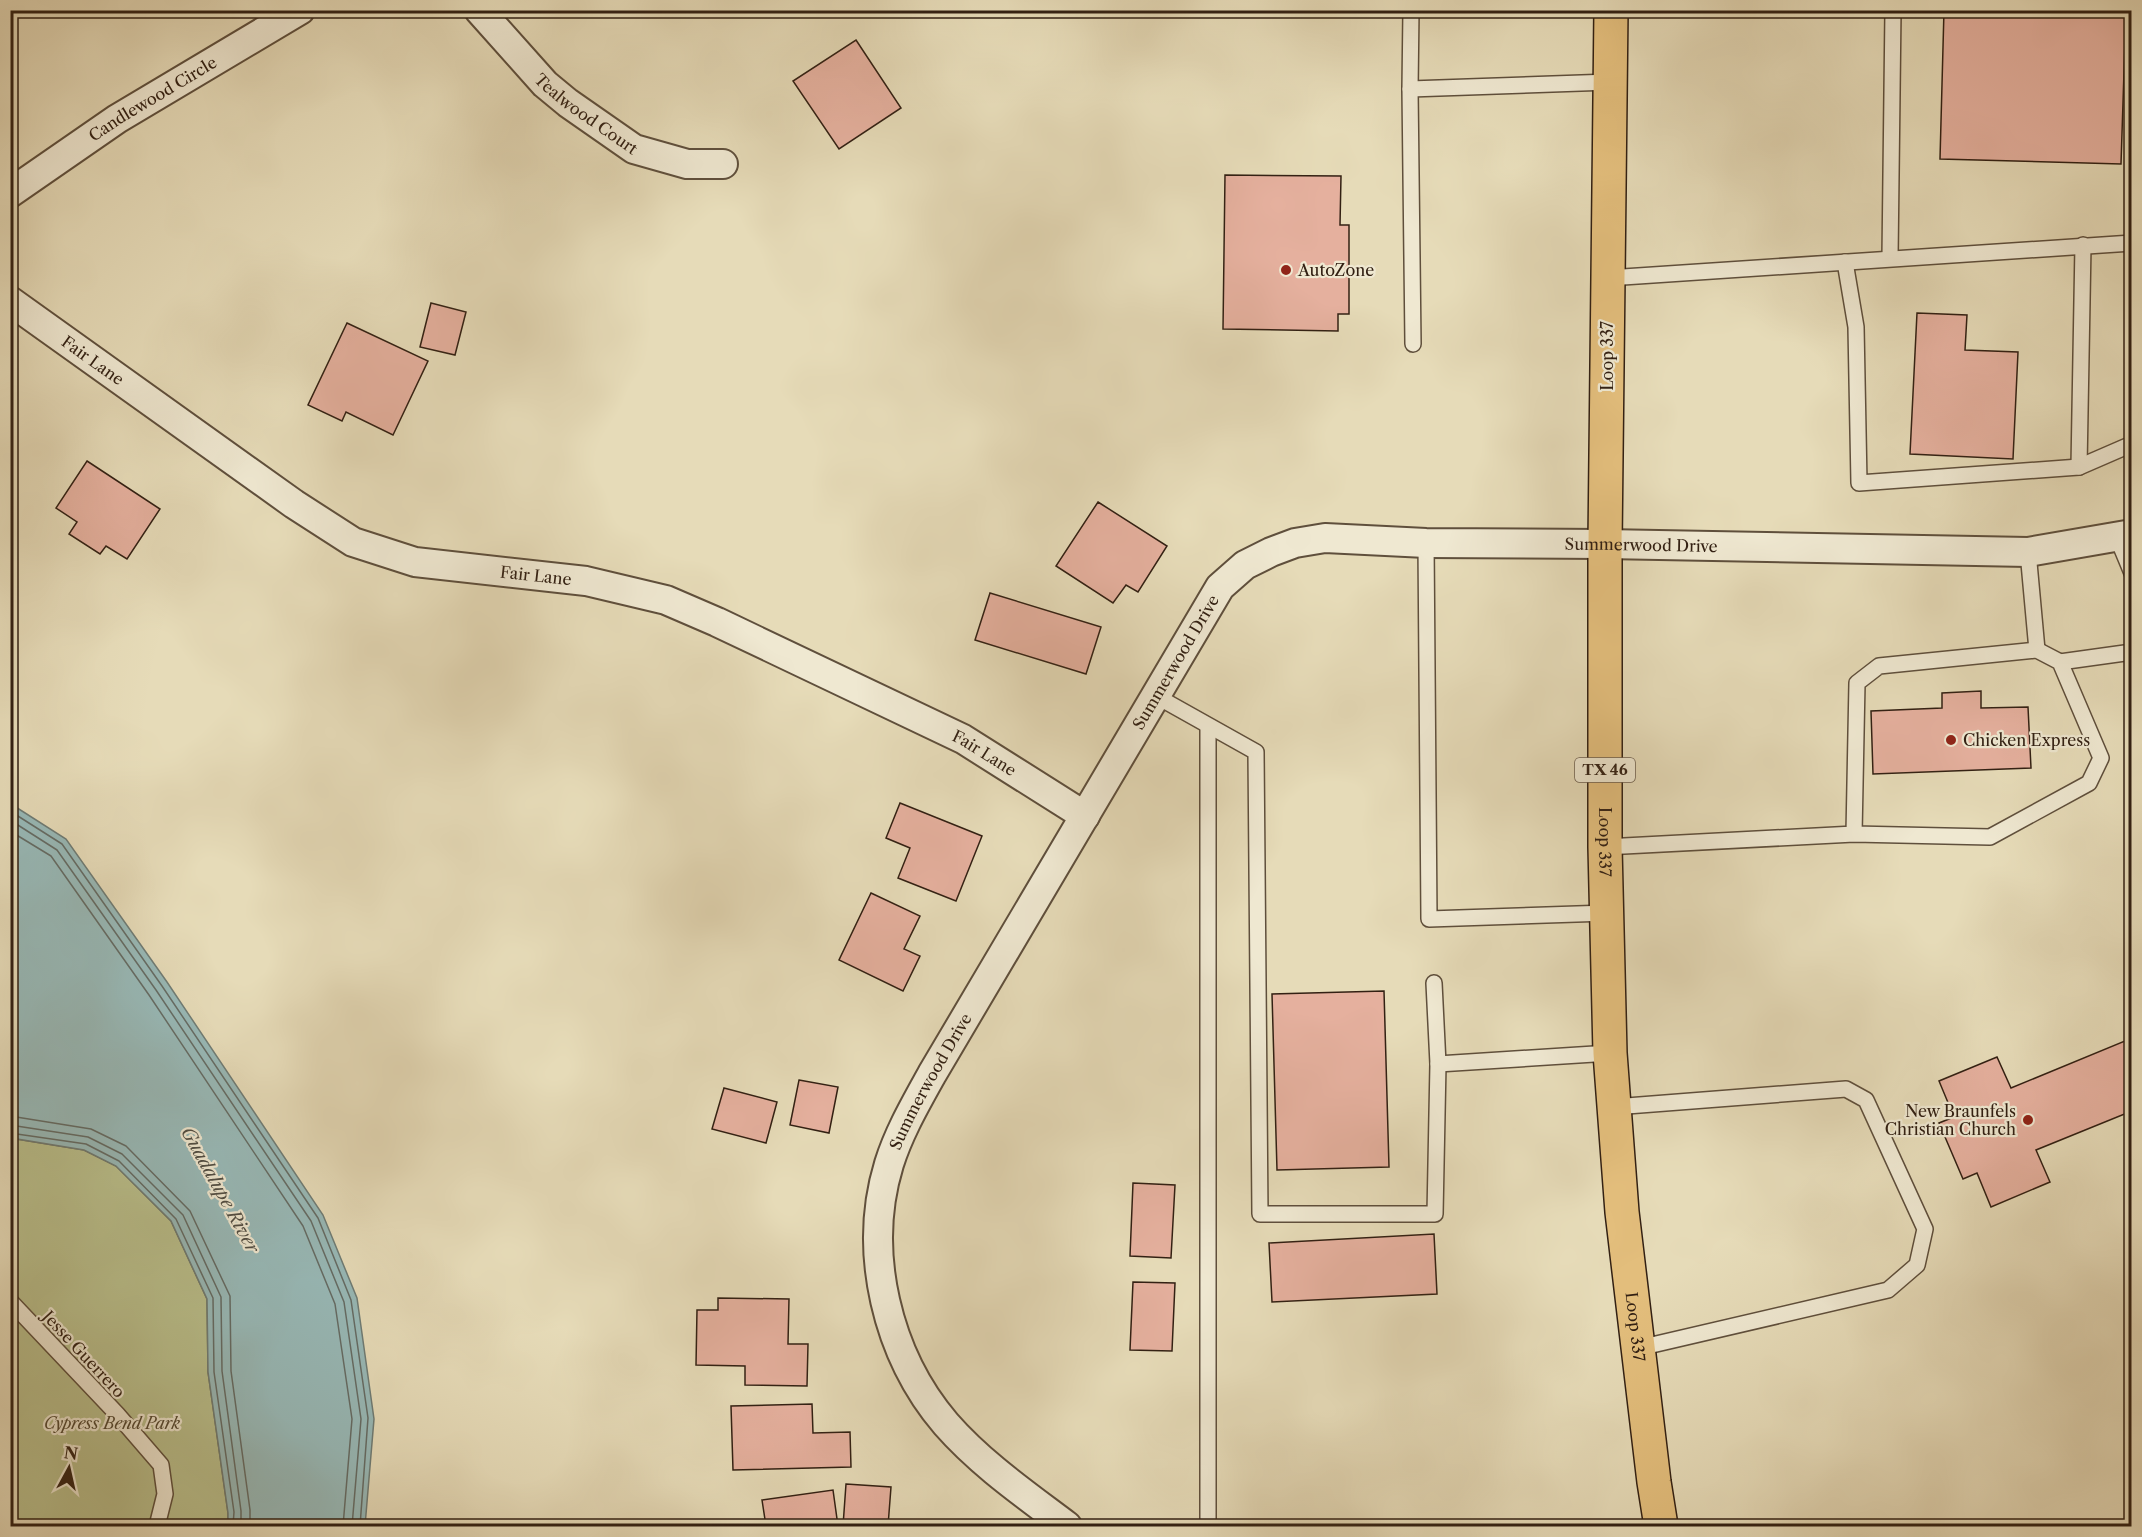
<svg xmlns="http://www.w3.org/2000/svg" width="2142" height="1537" viewBox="0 0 2142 1537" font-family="'Libre Caslon Text',serif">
<rect width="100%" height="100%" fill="#e6dbb8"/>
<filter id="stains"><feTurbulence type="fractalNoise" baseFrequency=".00333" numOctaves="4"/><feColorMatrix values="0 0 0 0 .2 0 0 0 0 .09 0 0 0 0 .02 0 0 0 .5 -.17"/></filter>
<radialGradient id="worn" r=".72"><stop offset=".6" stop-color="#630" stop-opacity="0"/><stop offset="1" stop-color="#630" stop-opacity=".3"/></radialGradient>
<polygon fill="#b9bf8c" stroke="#767050" stroke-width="1.5" points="10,1138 84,1150 116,1166 171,1221 207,1299 208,1372 228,1513 228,1526 11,1526"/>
<polygon fill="#98b9b7" stroke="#6f7c75" stroke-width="1.5" points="11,804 66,839 167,982 323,1215 357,1298 374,1419 365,1526 228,1526 228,1513 208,1372 207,1299 171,1221 116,1166 84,1150 11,1138"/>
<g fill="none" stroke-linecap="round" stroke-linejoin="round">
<g stroke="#656c65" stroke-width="1.5">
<polyline points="10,811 62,844 162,986 318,1218 351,1300 368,1418 360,1526"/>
<polyline points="10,820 57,850 156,990 311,1221 344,1302 361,1419 352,1526"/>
<polyline points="10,831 51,856 149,995 303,1226 335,1304 352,1419 343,1526"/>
<polyline points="10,1116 91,1129 126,1146 190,1211 230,1296 231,1371 250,1510 250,1526"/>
<polyline points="10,1125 88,1137 122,1154 183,1215 221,1297 222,1371 241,1511 241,1526"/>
<polyline points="10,1133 86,1144 119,1161 176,1219 213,1298 214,1372 234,1512 233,1526"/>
</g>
</g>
<g fill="#e5b09e" stroke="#322013" stroke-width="1.5">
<polygon points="1944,10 2126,10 2121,164 1940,159"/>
<polygon points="856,40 901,108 839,149 793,81"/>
<polygon points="1225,175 1341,176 1340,225 1349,225 1349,314 1338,314 1338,331 1223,329"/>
<polygon points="431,303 466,312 455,355 420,347"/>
<polygon points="1917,313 1967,315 1965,350 2018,352 2013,459 1910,454"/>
<polygon points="347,323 428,361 393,435 346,412 342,421 308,405"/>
<polygon points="87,461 160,509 127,559 106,546 100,554 69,534 77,522 56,508"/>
<polygon points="1098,502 1167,546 1138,592 1126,585 1113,603 1056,566"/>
<polygon points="990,593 1101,627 1086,674 975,640"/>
<polygon points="1981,691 1981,708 2028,707 2031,768 1873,774 1871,711 1942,708 1942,693"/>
<polygon points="900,803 982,836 956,901 898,878 910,848 886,838"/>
<polygon points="871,893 920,916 904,949 920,956 903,991 839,960"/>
<polygon points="1384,991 1389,1167 1277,1170 1272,994"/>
<polygon points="2132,1038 2132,1111 2036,1150 2050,1182 1991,1207 1977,1173 1963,1179 1939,1123 1954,1117 1939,1081 1997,1057 2011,1088"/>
<polygon points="799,1080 838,1087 829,1133 790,1125"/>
<polygon points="724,1088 777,1102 766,1143 712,1129"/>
<polygon points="1133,1183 1175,1185 1171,1258 1130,1256"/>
<polygon points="1434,1234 1437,1294 1272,1302 1269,1243"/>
<polygon points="1133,1282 1175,1283 1172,1351 1130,1350"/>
<polygon points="718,1298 789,1299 788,1344 808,1344 807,1386 745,1385 745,1366 696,1365 697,1310 718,1310"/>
<polygon points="812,1404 813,1433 850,1432 851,1467 733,1470 731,1406"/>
<polygon points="846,1484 891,1487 888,1526 843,1526"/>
<polygon points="833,1490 838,1526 766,1526 762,1500"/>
</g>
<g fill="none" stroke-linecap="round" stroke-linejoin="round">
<g stroke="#5f4f3c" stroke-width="18">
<g id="lane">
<polyline points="1411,10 1410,89 1610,82"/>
<polyline points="1410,89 1413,344"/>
<polyline points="1890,258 1893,10"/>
<polyline points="1845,262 1856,327 1859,483 2079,467 2132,444"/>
<polyline points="1608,278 2132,243"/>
<polyline points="2079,467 2083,245"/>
<polyline points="2117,537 2132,573"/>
<polyline points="1426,543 1429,919 1607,913"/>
<polyline points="2028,552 2037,650"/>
<polyline points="2060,662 2132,652"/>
<polyline points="1156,696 1256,752 1260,1214 1435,1214 1438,1064"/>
<polyline points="1208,726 1208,1526"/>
<polyline points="1605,847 1854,834 1990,837 2089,783 2101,758 2060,662 2037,650 1879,666 1857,683 1854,834"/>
<polyline points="1434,983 1438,1064 1610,1053"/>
<polyline points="1614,1107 1846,1089 1866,1100 1925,1229 1917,1265 1888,1290 1639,1348"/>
<polyline points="10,1301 117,1414 161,1465 165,1494 157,1526"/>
</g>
</g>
<g stroke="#5f4f3c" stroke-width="32">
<g id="street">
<path id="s1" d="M479,10L545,84L568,103L634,149L687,164H723"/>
<path id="s2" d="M10,193L117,119L300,10"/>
<path id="s3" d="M10,301L294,504L353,542L415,562L586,581L666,600L717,622L963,739L1085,816"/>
<path id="s4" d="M1067,1526C1026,1495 981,1464 946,1424C887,1355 862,1252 889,1164C899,1132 916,1103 932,1074L1220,587L1245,565L1271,552L1295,543L1325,538L1426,543L1605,544L2028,552L2132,534"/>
</g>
</g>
<g stroke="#322013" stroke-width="36">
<g id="primary">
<path id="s5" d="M1611,10L1605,544V847L1610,1053L1622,1212L1654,1482L1661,1526"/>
</g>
</g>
<use href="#lane" stroke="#efe8d1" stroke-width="15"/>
<use href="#street" stroke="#efe8d1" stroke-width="28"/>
<use href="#primary" stroke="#e3be7c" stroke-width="33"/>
</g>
<g fill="#8f2418" stroke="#efe8d1" stroke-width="2">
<circle cx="1286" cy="270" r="6"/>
<circle cx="1951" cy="740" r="6"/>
<circle cx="2028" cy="1120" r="6"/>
</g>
<g text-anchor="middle" stroke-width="4.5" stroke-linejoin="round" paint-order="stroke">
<rect fill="#efe8d1" stroke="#6b5c4c" stroke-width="1.5" x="1575" y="758" width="60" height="24" rx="4.5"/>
<g font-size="15" font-weight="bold" fill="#322013">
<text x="1605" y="775">TX 46</text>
</g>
<g font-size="16" fill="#322013" stroke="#efe8d1">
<text dy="6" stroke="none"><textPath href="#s2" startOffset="171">Candlewood Circle</textPath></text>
<text dy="6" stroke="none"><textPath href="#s1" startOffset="150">Tealwood Court</textPath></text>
<text transform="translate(1607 356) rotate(-90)" y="6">Loop 337</text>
<text dy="6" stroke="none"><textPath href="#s3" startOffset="102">Fair Lane</textPath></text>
<text dy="6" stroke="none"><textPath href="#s4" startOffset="1536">Summerwood Drive</textPath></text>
<text dy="6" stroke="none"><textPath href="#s3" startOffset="606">Fair Lane</textPath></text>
<text dy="6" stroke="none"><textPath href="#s4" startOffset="1014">Summerwood Drive</textPath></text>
<text dy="6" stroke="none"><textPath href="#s3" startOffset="1092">Fair Lane</textPath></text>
<text dy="6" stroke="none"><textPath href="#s5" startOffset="832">Loop 337</textPath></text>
<text dy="6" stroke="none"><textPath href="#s4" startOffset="528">Summerwood Drive</textPath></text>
<text dy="6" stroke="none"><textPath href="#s5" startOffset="1318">Loop 337</textPath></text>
<text transform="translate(84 1354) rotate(47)" y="6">Jesse Guerrero</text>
</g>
<g font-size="16" fill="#322013" stroke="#efe8d1" text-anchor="start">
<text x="1298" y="276">AutoZone</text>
<text x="1963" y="746">Chicken Express</text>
<text x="2016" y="1117" text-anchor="end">New Braunfels<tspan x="2016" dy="18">Christian Church</tspan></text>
</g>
<g font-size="16" font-style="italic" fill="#544831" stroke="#efe8d1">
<text x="112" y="1429">Cypress Bend Park</text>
</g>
<g font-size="18" font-style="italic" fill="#514e44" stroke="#efe8d1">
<text transform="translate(220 1190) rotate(61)" y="6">Guadalupe River</text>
</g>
</g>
<rect width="2142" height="1537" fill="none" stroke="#e6dbb8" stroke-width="36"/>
<rect x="12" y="12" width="2118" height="1513" fill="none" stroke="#322013" stroke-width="3"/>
<rect x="18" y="18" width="2106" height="1501" fill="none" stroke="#322013" stroke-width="1.5"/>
<g transform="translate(69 1468) rotate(8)" stroke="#efe8d1" stroke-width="4.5" paint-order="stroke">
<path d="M0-4.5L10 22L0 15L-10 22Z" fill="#322013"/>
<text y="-9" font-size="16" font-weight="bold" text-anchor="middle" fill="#322013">N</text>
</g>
<rect width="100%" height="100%" filter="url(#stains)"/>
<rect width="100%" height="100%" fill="url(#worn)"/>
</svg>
